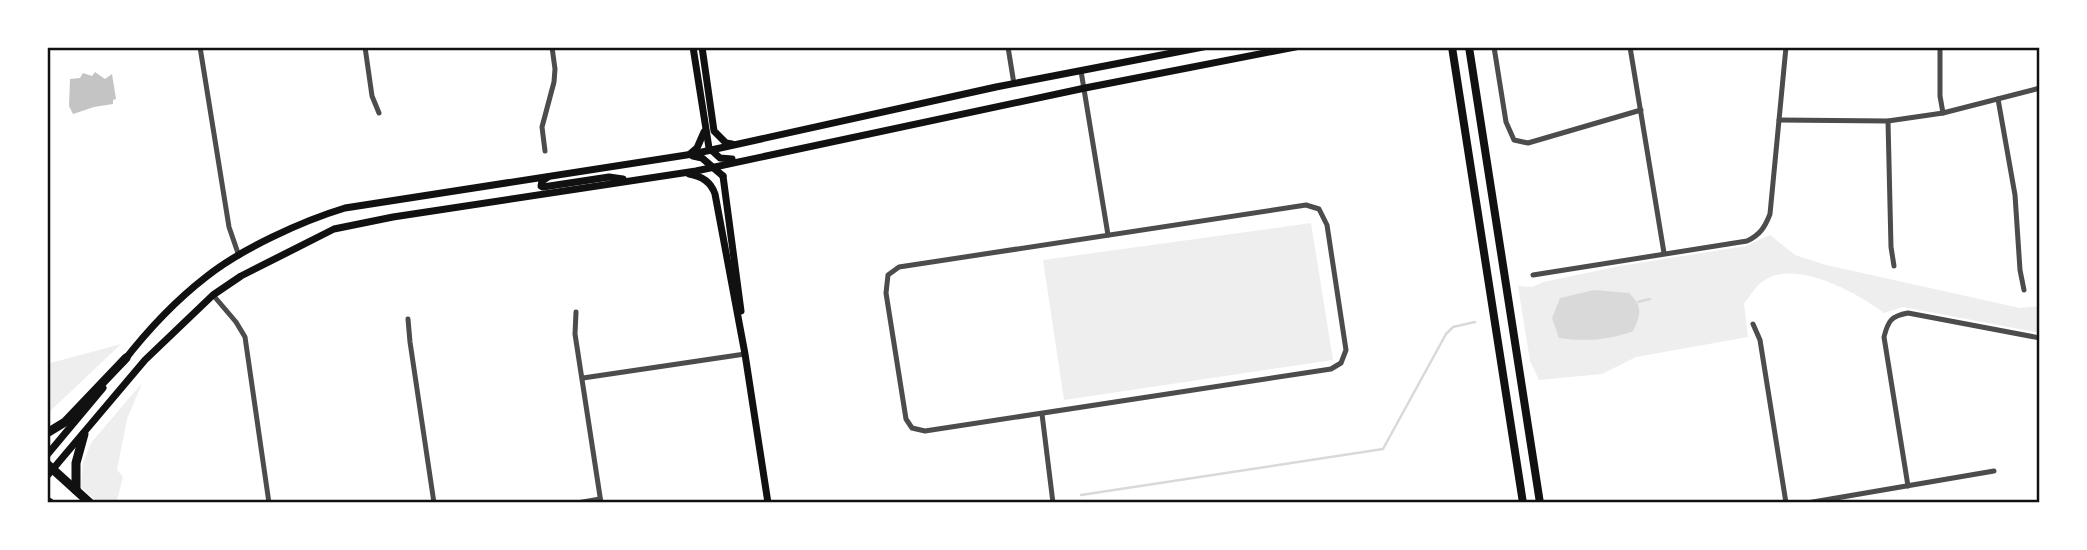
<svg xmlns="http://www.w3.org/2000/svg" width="2087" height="550" viewBox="0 0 2087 550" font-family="'PT Serif',serif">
<rect width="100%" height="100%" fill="#fff"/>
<g fill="#eee">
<polygon points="1311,223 1333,360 1064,400 1043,260"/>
<path d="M1770,235L1795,255L1826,265L2020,308L2040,306V333L1903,307L1884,313C1858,293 1793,257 1762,282C1755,287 1750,297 1744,303L1748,337L1636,357L1602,374L1539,380L1530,361L1518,286L1532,287L1543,282L1620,266L1746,246Z"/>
<polygon points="121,344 47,414 47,364"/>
<polygon points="142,383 127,419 117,470 123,477 117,500 120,503 98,503 81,487 83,463 91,443"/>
</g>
<path fill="#d9d9d9" d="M1594,290L1629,293C1643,307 1641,314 1633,331C1608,340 1586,342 1559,338L1552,318L1560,298Z"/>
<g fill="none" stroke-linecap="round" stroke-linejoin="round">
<g stroke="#d9d9d9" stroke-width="2.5">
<polyline points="1638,302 1650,299"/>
<polyline points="1081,495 1383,449 1446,334 1453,327 1475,322"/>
</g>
</g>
<polygon fill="#c4c4c4" points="95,72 105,79 112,74 116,99 113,100 113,104 94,107 73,114 69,106 70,79 80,78 83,73 92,76"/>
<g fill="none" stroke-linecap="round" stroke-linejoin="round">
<g stroke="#4c4c4c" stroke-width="5">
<polyline points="200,47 229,227 239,256"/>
<polyline points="365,47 372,96 379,113"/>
<polyline points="1008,47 1014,84"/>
<polyline points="1494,47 1506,122 1514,140 1528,143 1641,110"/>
<polyline points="1630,47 1664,253"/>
<polyline points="1940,47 1940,96 1943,113"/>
<polyline points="1081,71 1108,235"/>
<polyline points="1998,99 2015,195 2020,270 2024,290"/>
<polyline points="1779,120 1888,121 1943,113 2040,88"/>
<polyline points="1888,121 1891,247 1894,266"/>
<polyline points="545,151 542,127 554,82 555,69 552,47"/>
<polygon points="1306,205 1319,209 1327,225 1346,350 1341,363 1331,369 925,431 912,428 906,419 886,293 888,275 899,267"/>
<path d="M1533,275L1747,241C1760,235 1765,227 1770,214L1786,47"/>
<polyline points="213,295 236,322 245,337 269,503"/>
<polyline points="576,312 575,334 601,503"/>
<polyline points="408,319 410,342 434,503"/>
<polyline points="1753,324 1760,340 1786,503"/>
<polyline points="583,378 745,354"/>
<polyline points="1042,414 1053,503"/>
<path d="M1908,486L1884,337C1888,321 1891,316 1908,313L2040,338"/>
<polyline points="577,503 600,499"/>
<polyline points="1807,503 1994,471"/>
</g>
<g stroke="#111" stroke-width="7">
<polyline points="693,47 709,148 720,158 732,159"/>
<polyline points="702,47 714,131 726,143 732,144"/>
<polyline points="690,154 697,148 704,132"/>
<polyline points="693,156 702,158 723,176"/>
<path d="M689,174C702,176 711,182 715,194L745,354L768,503"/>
<polyline points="723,176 741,311"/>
<polyline points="548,177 542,181 541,186 543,187 609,177 623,179"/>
<path d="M123,362C147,331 175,301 206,277C241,249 302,221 345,208L693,154L996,87L1203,47"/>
<polyline points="47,455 103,388"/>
<polyline points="47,476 145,360 213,295 241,276 334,229 393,217 696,171 1085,88 1295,47"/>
</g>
<g stroke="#111" stroke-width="8">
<polyline points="1452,47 1523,503"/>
<polyline points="1469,47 1540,503"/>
</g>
<g stroke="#111" stroke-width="9">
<polyline points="47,433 65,422 126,358"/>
<polyline points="47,464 90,503"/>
<polyline points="76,490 76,463 84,434"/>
<polyline points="47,501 50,503"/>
</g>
</g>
<rect width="2087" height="550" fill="none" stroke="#ffffff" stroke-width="98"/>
<rect x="49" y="49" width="1989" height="452" fill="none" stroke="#111" stroke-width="2.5"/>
</svg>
